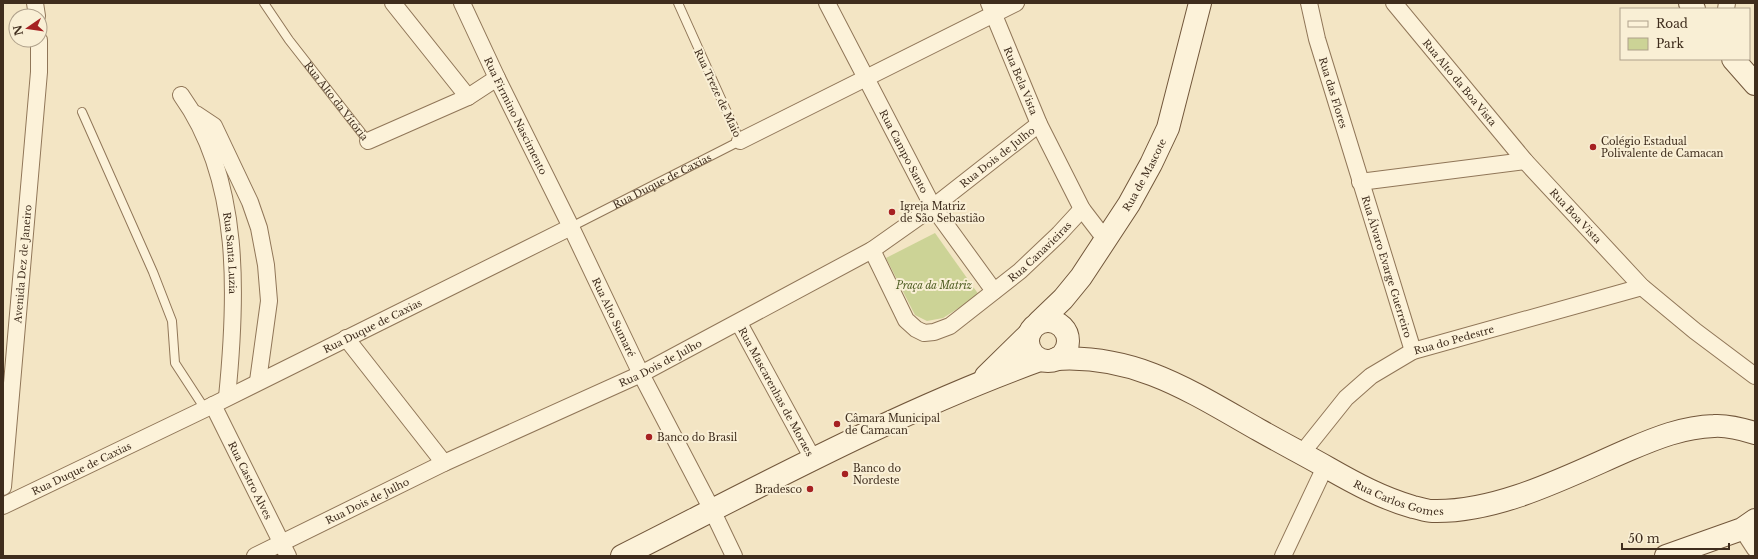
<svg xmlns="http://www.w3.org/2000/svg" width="1758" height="559" viewBox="0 0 1758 559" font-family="'Libre Baskerville',serif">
<rect width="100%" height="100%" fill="#f3e5c4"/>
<polygon fill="#ccd396" points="935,233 979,295 943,318 927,321 915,315 886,258"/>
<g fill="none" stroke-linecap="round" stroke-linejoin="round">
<g stroke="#907658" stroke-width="10">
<g id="lane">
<path id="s1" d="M264,3L289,40L368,141"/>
<polyline points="82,112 153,272 172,321 175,363 205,409"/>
<path id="s2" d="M571,227L740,141L678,3"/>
</g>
</g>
<g stroke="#907658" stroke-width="18">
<g id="street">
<polyline points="35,3 37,16"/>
<polyline points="393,3 468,97"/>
<path id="s3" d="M462,3L497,78L571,227L641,374L712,510L734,556"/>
<path id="s4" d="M827,3L933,207L994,291"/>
<path id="s5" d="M989,3L1039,124L1082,209L1105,239"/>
<path id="s6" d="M1309,3L1317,39L1413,351"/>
<path id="s7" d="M1394,3L1525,161L1642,287L1695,331L1755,376"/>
<polyline points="1726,9 1727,3"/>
<path id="s8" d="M181,95C242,180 237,298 227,397"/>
<polyline points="196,114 214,126 250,202 259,228 266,265 269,301 258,381"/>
<polyline points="368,141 468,97 497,78"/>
<polyline points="740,141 1016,3"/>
<polyline points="1360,182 1525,161"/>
<path id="s9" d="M872,250L906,320L916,329L924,333L934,332L950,326L1020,271L1059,234L1082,209"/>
<path id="s10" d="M739,323L813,459"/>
<polyline points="346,338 444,463"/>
<path id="s11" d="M213,405L288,556"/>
<path id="s12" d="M1302,453L1346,398L1371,376L1413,351L1642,287"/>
<path id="s13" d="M3,487L39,72V40"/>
<path id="s14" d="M3,506L205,409L571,227"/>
<polyline points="1742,529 1755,549"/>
<path id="s15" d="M255,556L444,463L641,374L872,250L933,207L1039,124"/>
<polyline points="1283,556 1325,467"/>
</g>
</g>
<g stroke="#72573b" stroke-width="24">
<g id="secondary">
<polyline points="1690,3 1694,9"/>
<polyline points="1733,59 1755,84"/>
<circle cx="1048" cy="341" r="20"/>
<path id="s16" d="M1039,322L1063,299L1081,277L1129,204L1151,164L1168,128L1200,3"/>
<path id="s17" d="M1056,359C1136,354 1192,392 1259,430C1282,443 1305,455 1328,468C1356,484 1382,498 1413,507C1419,508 1426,511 1432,511C1498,513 1568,476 1628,450C1656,438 1683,427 1714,426C1728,425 1742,429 1755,433"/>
<polyline points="986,376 1029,334"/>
<path d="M622,556C759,487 896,412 1040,360"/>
<polyline points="1666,556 1742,529 1755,520"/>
</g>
</g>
<use href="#lane" stroke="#fcf2d9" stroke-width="8"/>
<use href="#street" stroke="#fcf2d9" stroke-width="16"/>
<use href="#secondary" stroke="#fcf2d9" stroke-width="22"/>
</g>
<g fill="#a62122" stroke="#f9efd5" stroke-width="1.5">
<circle cx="1593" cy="147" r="4"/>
<circle cx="892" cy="212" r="4"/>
<circle cx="837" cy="424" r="4"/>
<circle cx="649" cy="437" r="4"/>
<circle cx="845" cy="474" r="4"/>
<circle cx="810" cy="489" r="4"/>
</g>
<g text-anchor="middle" stroke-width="4" stroke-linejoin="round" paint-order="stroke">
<g font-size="10" fill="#3f2d1d" stroke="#f9efd5">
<text dy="4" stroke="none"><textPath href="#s5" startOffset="84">Rua Bela Vista</textPath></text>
<text dy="4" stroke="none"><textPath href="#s7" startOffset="103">Rua Alto da Boa Vista</textPath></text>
<text transform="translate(718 93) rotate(65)" y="4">Rua Treze de Maio</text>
<text dy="4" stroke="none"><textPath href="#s6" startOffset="93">Rua das Flores</textPath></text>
<text dy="4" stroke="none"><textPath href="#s1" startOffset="122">Rua Alto da Vitória</textPath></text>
<text dy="4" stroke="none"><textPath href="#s3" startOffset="125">Rua Firmino Nascimento</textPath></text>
<text dy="4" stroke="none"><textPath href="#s4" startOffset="167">Rua Campo Santo</textPath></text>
<text dy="4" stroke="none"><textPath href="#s15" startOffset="845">Rua Dois de Julho</textPath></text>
<text dy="4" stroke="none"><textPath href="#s16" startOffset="182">Rua de Mascote</textPath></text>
<text dy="4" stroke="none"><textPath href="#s2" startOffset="102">Rua Duque de Caxias</textPath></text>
<text dy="4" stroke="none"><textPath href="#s7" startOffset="280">Rua Boa Vista</textPath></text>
<text dy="4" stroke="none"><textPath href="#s9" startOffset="244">Rua Canavieiras</textPath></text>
<text dy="4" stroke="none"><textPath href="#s8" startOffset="168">Rua Santa Luzia</textPath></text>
<text dy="4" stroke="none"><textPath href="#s13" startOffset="224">Avenida Dez de Janeiro</textPath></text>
<text dy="4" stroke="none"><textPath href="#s6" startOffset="275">Rua Álvaro Evarge Guerreiro</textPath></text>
<text dy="4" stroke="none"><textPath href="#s3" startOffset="349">Rua Alto Sumaré</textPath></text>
<text dy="4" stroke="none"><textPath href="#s14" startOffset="411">Rua Duque de Caxias</textPath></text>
<text dy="4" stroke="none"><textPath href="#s12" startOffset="195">Rua do Pedestre</textPath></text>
<text dy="4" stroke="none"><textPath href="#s15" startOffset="449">Rua Dois de Julho</textPath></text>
<text dy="4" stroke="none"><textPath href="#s10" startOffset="78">Rua Mascarenhas de Moraes</textPath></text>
<text dy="4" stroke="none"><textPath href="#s14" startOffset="87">Rua Duque de Caxias</textPath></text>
<text dy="4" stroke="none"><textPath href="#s11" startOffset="84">Rua Castro Alves</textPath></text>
<text dy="4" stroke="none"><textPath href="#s17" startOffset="375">Rua Carlos Gomes</textPath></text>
<text dy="4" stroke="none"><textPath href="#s15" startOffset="125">Rua Dois de Julho</textPath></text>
</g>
<g font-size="10" fill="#3f2d1d" stroke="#f9efd5" text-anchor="start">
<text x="1601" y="145">Colégio Estadual<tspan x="1601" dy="12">Polivalente de Camacan</tspan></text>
<text x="900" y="210">Igreja Matriz<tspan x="900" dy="12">de São Sebastião</tspan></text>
<text x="845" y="422">Câmara Municipal<tspan x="845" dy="12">de Camacan</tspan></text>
<text x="657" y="441">Banco do Brasil</text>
<text x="853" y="472">Banco do<tspan x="853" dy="12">Nordeste</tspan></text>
<text x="802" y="493" text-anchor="end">Bradesco</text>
</g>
<g font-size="10" font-style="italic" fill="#4e5d22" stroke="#f9efd5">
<text x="934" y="289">Praça da Matriz</text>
</g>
</g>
<rect width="1758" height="559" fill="none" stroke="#3f2d1d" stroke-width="8"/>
<rect x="1620" y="8" width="130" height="52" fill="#f9efd5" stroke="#afa18b"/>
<rect x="1628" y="21" width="20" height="6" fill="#fcf2d9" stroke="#afa18b"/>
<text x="1656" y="28" font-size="12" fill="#3f2d1d">Road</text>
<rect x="1628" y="38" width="20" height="12" fill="#ccd396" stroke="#afa18b"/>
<text x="1656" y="48" font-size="12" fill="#3f2d1d">Park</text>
<g transform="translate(28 28) rotate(257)"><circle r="19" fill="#f9efd5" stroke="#afa18b"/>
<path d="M0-3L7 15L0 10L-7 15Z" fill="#a62122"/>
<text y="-6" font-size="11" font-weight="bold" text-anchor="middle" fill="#3f2d1d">N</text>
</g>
<path d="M1622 543v6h107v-6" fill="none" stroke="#3f2d1d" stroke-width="2"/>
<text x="1628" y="543" font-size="12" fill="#3f2d1d" stroke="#f9efd5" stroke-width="3" paint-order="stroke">50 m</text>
</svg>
